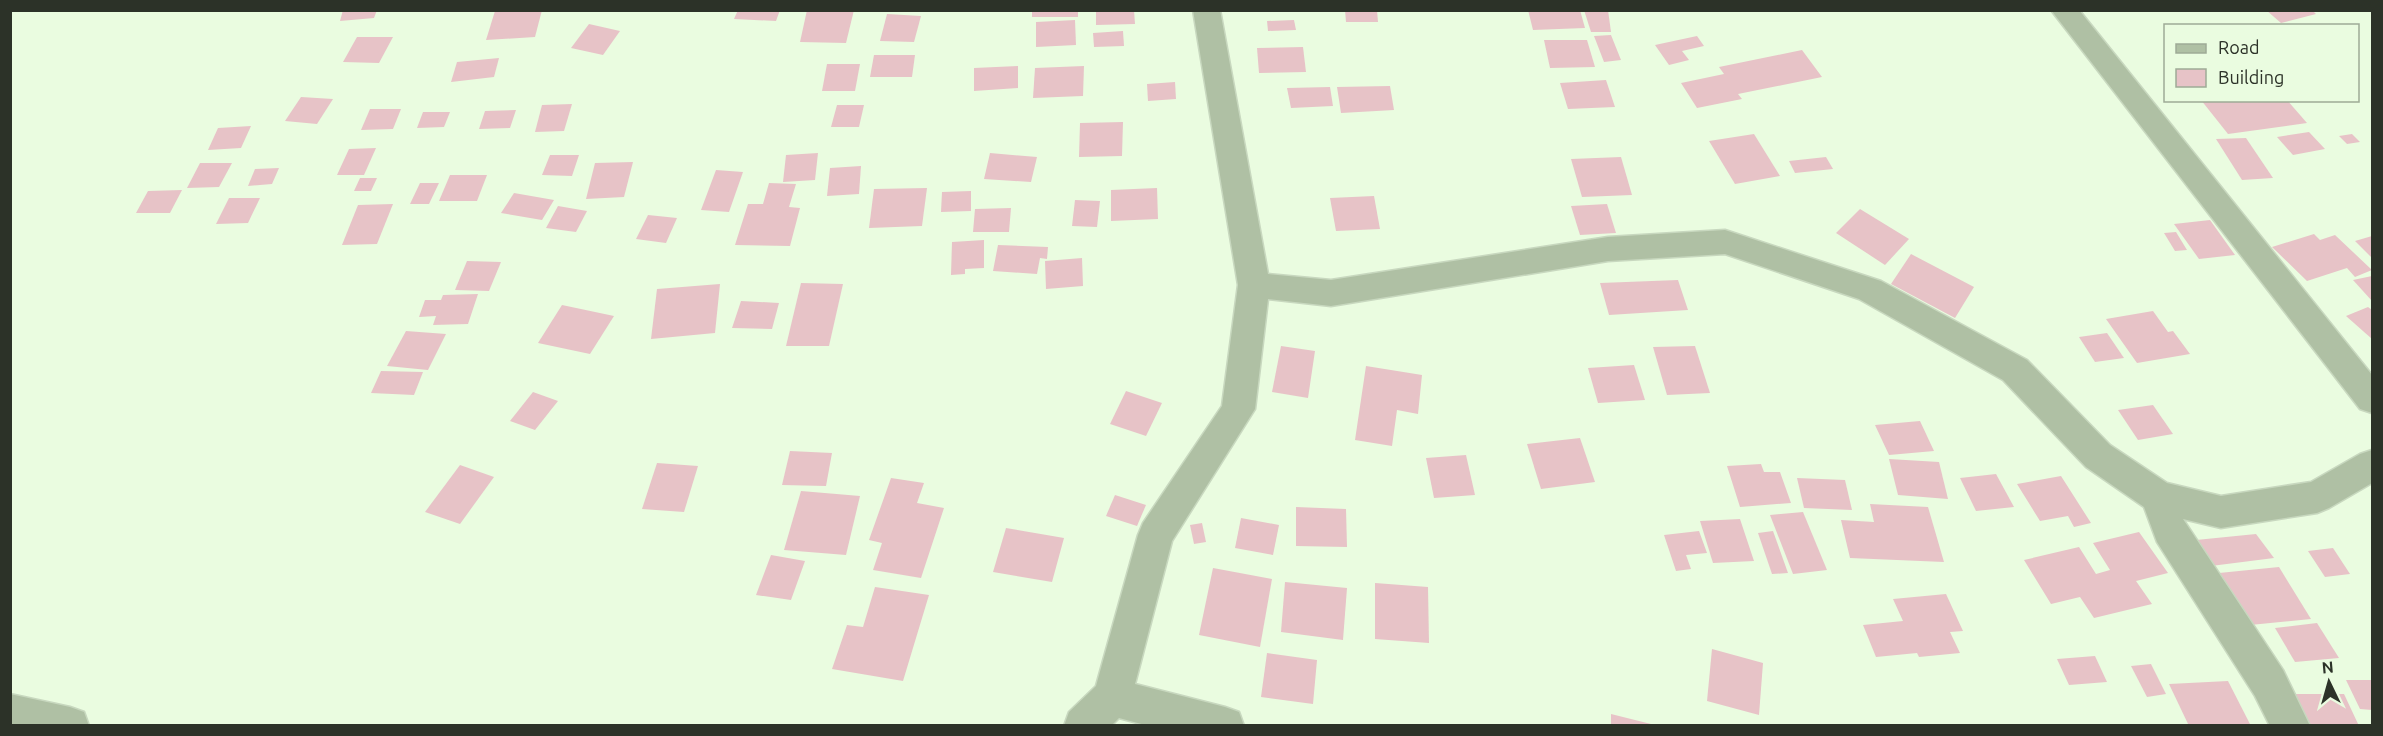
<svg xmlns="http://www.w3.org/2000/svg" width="2383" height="736" viewBox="0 0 2383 736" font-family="Ubuntu,sans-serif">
<rect width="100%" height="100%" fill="#eafce0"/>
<g fill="#e7c3c7">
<polygon points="343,10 377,10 374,18 340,21"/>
<polygon points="542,10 535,37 486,40 495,11"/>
<polygon points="738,10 780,10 776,21 734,19"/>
<polygon points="807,10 854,10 846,43 800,42"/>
<rect x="1032" y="10" width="46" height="7"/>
<polygon points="1096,10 1134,10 1135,24 1096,25"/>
<polygon points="1345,10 1377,10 1378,22 1346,22"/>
<polygon points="1528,10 1580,10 1585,28 1533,30"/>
<polygon points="1584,10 1608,10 1611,32 1591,32"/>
<polygon points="2266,10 2312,10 2316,14 2281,23"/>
<polygon points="887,14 921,16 914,42 880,41"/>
<polygon points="1075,20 1076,45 1036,47 1036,22"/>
<polygon points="1294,20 1296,30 1268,31 1267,21"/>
<polygon points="589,24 620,31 603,55 571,48"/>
<polygon points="1123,31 1124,46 1094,47 1093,33"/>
<polygon points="1611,35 1621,60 1604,62 1594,36"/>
<polygon points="1697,36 1704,46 1682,51 1689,60 1669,65 1655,45"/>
<polygon points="357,37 393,37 379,63 343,62"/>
<polygon points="1544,40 1587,40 1595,67 1550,68"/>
<polygon points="1303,47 1306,72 1259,73 1257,48"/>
<polygon points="1802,50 1822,77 1738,94 1742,99 1697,108 1681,83 1724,74 1719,67"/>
<polygon points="874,55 915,55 912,77 870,77"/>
<polygon points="499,58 494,77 451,82 457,62"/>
<polygon points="827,64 860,64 855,91 822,91"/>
<polygon points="1018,66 1018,88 974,91 974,68"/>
<polygon points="1084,66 1083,96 1033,98 1035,68"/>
<polygon points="1606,80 1615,107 1568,109 1560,83"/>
<polygon points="1175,82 1176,99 1148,101 1147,84"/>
<polygon points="1390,86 1394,110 1341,113 1337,87"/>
<polygon points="1330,87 1333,106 1291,108 1287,88"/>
<polygon points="301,97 333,99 317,124 285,121"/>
<polygon points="2201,100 2287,100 2307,123 2228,134"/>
<polygon points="572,104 564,131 535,132 542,105"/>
<polygon points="837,105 864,105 859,127 831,127"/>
<polygon points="370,109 401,109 393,129 361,130"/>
<polygon points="516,110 510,128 479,129 485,111"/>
<polygon points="423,112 450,112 444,127 417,128"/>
<polygon points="1123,122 1122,156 1079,157 1080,123"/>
<polygon points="251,126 241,148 208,150 218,128"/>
<polygon points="2309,132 2325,149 2293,155 2277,137"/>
<polygon points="1754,134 1780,176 1735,184 1709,141"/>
<polygon points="2352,134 2360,142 2347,144 2339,136"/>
<polygon points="2246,138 2273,178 2242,180 2216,139"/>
<polygon points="376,148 364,175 337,175 349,149"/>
<polygon points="818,153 815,180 783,182 786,155"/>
<polygon points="990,153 1037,157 1031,182 984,179"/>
<polygon points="550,155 579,155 572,176 542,175"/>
<polygon points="1621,157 1632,195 1582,197 1571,159"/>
<polygon points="1826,157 1833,169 1795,173 1789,161"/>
<polygon points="633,162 624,197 586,199 595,163"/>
<polygon points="200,163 232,163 219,187 187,188"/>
<polygon points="861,166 859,194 827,196 830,168"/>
<polygon points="279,168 272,184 248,186 255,169"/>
<polygon points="716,170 743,172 729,212 701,210"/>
<polygon points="450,175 487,175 477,201 439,201"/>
<polygon points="360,178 377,178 371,191 354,191"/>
<polygon points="420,183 439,183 429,204 410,204"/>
<polygon points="769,183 796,184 789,207 800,208 790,246 735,245 748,204 763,204"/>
<polygon points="927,188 922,226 869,228 874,189"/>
<polygon points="1157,188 1158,219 1111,221 1111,190"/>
<polygon points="182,190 170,213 136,213 148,191"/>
<polygon points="971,191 971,211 941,212 942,192"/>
<polygon points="514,193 554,200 542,220 501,213"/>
<polygon points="1374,196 1380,229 1336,231 1330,198"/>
<polygon points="229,198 260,198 248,223 216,224"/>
<polygon points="1075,200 1100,201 1097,227 1072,226"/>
<polygon points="393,204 377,244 342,245 358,205"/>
<polygon points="1607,204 1616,233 1580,235 1571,206"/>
<polygon points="558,206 587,211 576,232 546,228"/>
<polygon points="1011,208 1009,232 973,232 975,209"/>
<polygon points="1860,209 1909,239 1885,265 1836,233"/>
<polygon points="648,215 677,218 666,243 636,239"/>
<polygon points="2210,220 2235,255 2199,259 2174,224"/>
<polygon points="2176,232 2187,250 2175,251 2164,233"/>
<polygon points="2314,234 2320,240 2335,235 2372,270 2355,277 2347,268 2307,281 2272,247"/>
<polygon points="2372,236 2372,258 2355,241"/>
<polygon points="984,240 984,268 965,269 965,274 951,275 952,242"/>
<polygon points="998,245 1048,247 1047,259 1040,258 1037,274 993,271"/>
<polygon points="1911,254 1974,287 1955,318 1891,284"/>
<polygon points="1082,258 1083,286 1046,289 1045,261"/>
<polygon points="467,261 501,262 489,291 455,290"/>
<polygon points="2372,276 2372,301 2353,280"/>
<polygon points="1678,280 1688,310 1609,315 1600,283"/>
<polygon points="801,283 843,284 829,346 786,346"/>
<polygon points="720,284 715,333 651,339 657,289"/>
<polygon points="478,294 468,324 433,325 436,316 419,317 425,300 441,300 443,295"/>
<polygon points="741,301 779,303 772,329 732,328"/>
<polygon points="562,305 614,316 590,354 538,343"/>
<polygon points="2368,307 2372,310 2372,339 2346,316"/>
<polygon points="2153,311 2168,332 2173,331 2190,354 2137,363 2106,319"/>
<polygon points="406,331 446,334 428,370 387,366"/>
<polygon points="2107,333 2124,358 2095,362 2079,337"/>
<polygon points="1281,346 1315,351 1308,398 1272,392"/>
<polygon points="1695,346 1710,393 1667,395 1653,347"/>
<polygon points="1634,365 1645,400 1598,403 1588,368"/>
<polygon points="1366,366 1422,375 1418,414 1397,410 1392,446 1355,440"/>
<polygon points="381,371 423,372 414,395 371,393"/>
<polygon points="1126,391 1162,403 1146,436 1110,424"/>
<polygon points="533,392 558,401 535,430 510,421"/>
<polygon points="2153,405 2173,434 2138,440 2118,410"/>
<polygon points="1920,421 1934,451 1889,455 1875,425"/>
<polygon points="1580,438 1595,482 1541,489 1527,444"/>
<polygon points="790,451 832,453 826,486 782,485"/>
<polygon points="1466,455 1475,495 1434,498 1426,458"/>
<polygon points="1889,459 1939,462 1948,499 1898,495"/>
<polygon points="657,463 698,466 684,512 642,509"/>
<polygon points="1761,464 1764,472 1780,472 1791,503 1740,507 1727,466"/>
<polygon points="460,465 494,477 460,524 425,512"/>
<polygon points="1996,474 2014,507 1976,511 1960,478"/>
<polygon points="2061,476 2091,523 2074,527 2068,516 2040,521 2017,484"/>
<polygon points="891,478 924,483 917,503 944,508 921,578 873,570 882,543 869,540"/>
<polygon points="1797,478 1845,480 1852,510 1804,508"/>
<polygon points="801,491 860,496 846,555 784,550"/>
<polygon points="1115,495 1146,505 1137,526 1106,516"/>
<polygon points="1870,504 1928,507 1944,562 1850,558 1841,520 1874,522"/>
<polygon points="1296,507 1346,509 1347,547 1296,546"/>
<polygon points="1803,512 1827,570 1793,574 1770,515"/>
<polygon points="1241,518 1279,525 1273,555 1235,548"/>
<polygon points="1740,519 1754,561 1713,563 1700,521"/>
<polygon points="1202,523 1206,542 1194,544 1190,525"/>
<polygon points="1006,528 1064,538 1052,582 993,572"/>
<polygon points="1699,531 1707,553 1686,555 1691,569 1676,571 1664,535"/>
<polygon points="1773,531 1788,573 1772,574 1758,533"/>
<polygon points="2139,532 2168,573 2136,581 2152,604 2094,618 2080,597 2051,604 2024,560 2079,547 2096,574 2110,570 2093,543"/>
<polygon points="2256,534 2274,558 2211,566 2196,540"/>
<polygon points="2333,548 2350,574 2325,577 2308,551"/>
<polygon points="771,555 805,561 791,600 756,595"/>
<polygon points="2279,567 2311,619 2240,626 2199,575"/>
<polygon points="1213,568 1272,579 1260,647 1199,635"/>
<polygon points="1285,582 1347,588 1343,640 1281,632"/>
<polygon points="1375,583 1428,587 1429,643 1375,639"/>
<polygon points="875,587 929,595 903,681 832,669 847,625 863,627"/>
<polygon points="1946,594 1963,631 1950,632 1960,653 1919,657 1917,653 1876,657 1863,625 1903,621 1893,599"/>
<polygon points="2317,623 2339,658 2295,662 2275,628"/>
<polygon points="1712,649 1763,663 1759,715 1707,701"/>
<polygon points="1267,653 1317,660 1313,704 1261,697"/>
<polygon points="2095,656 2107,682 2069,685 2057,659"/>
<polygon points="2151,664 2166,694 2147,697 2131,666"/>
<polygon points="2346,680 2372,680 2372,710 2360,709"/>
<polygon points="2228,681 2251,726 2189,726 2169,684"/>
<polygon points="2288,694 2344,694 2359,726 2303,726"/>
<polygon points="1611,714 1655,725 1655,726 1611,726"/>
</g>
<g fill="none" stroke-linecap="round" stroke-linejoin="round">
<g stroke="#c8d8bf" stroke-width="3">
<g id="minor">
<polygon points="1193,10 1220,10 1268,274 1331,280 1608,237 1725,230 1881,281 2027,360 2110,445 2167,483 2221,496 2311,482 2360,454 2372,450 2372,483 2329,508 2317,513 2221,528 2183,519 2283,670 2310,726 2270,726 2255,696 2157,542 2144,507 2086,467 2003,380 1859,299 1725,254 1608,261 1331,306 1268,299 1255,409 1172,541 1135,684 1225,707 1239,712 1244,726 1149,726 1119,718 1111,726 1064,726 1069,712 1096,686 1138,535 1143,523 1222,406 1238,285"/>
<polygon points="2051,10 2079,10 2372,375 2372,413 2360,409"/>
<polygon points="10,694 70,707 84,712 89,726 10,726"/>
</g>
</g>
<use href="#minor" fill="#afc0a4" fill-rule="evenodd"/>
</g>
<rect width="2383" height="736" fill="none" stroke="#2c3228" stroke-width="24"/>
<rect x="2164" y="24" width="195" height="78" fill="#eafce0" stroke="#9eab96" stroke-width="1.5"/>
<rect x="2176" y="44" width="30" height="9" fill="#afc0a4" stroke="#9eab96" stroke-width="1.5"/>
<text x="2218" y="54" font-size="18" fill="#2c3228">Road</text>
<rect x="2176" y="69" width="30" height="18" fill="#e7c3c7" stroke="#9eab96" stroke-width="1.5"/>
<text x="2218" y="84" font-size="18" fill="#2c3228">Building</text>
<g transform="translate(2329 682) rotate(355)" stroke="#eafce0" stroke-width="4.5" paint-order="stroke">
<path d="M0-4.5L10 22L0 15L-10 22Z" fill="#2c3228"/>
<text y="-9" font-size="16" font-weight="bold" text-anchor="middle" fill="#2c3228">N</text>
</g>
</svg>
